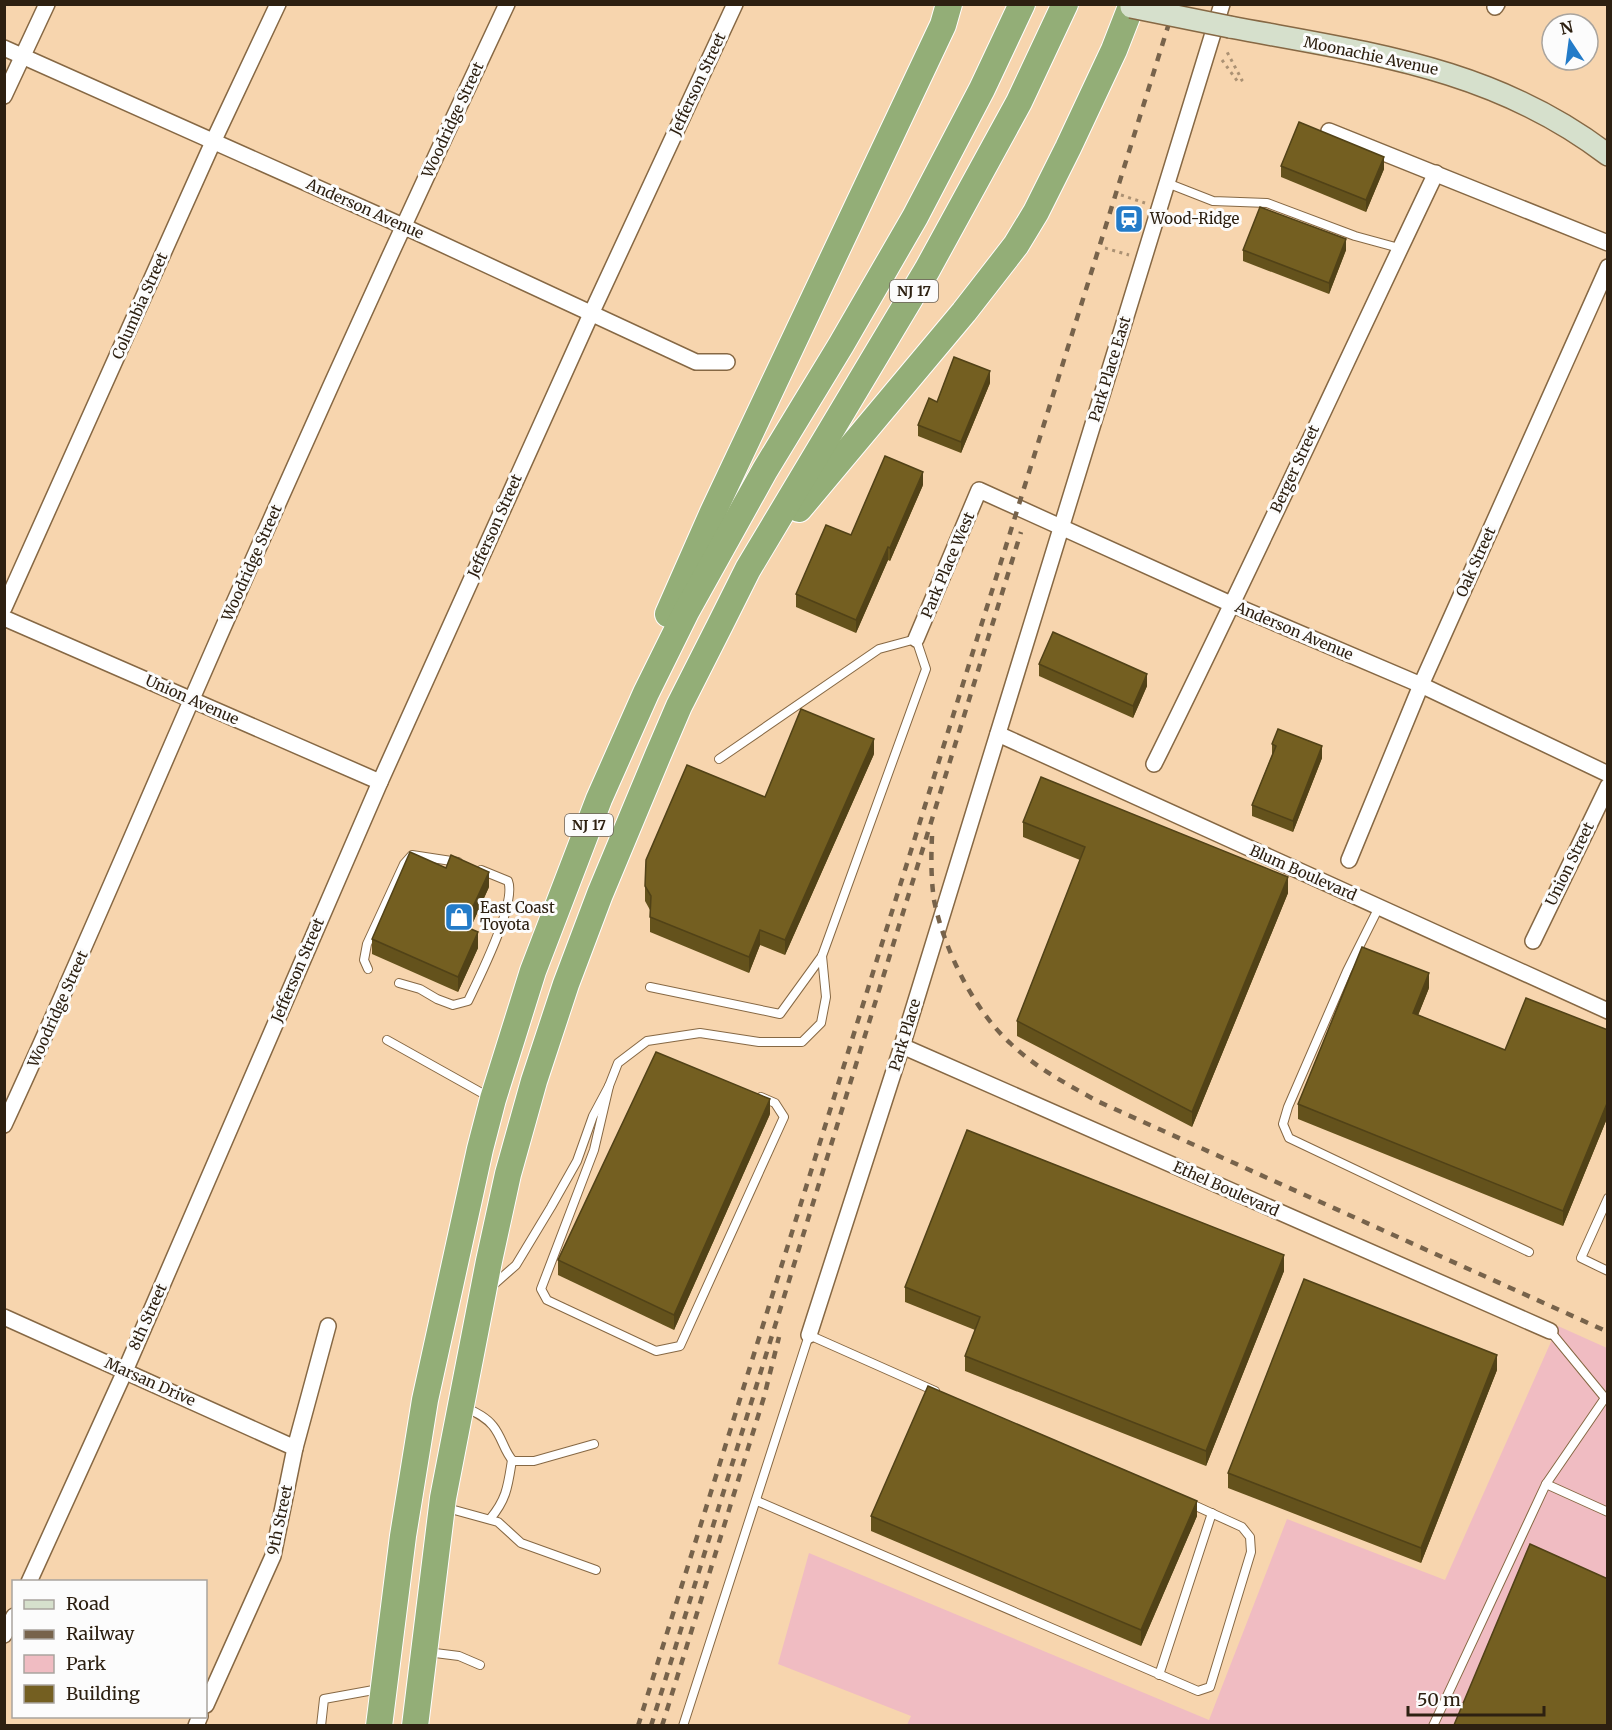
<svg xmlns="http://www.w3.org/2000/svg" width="1612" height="1730" viewBox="0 0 1612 1730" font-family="Merriweather,serif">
<rect width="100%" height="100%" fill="#f7d5ae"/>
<polygon fill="#f0bcc2" points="1558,1326 1607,1348 1607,1725 907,1725 911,1716 778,1664 809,1553 1209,1720 1287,1519 1445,1580"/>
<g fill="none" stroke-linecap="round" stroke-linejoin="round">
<g stroke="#866844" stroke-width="10">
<g id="service">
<polyline points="1167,183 1213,201 1267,203 1355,236 1399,248"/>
<polyline points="1379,907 1347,971 1288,1107 1283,1124 1289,1138 1529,1252"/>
<polyline points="368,969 364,960 367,944 404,864 412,855 458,862"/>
<path d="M399,983L420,989L437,999L453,1005L468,1001C479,978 517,903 508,881L481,870"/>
<polyline points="650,987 780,1014 822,956 926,669 916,639 879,649 719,759"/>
<polyline points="387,1040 489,1097"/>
<polyline points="609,1086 594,1150 541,1289 547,1300 656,1351 680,1346 784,1117 775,1103 761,1097"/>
<polyline points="1608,1198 1581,1258 1608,1271"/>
<polyline points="491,1287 516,1265 551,1207 577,1161 593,1116 609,1086 618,1063 647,1041 700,1033 759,1042 802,1042 821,1023 826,997 822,956"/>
<polyline points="1550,1331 1605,1398 1546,1484 1608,1512"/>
<path d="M465,1407C475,1412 486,1417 493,1426C502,1437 504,1451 513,1461H534L594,1444"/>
<polyline points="757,1501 1198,1691 1210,1687 1251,1552 1250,1537 1242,1527 1187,1502"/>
<polyline points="447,1508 498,1522 521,1543 596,1570"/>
<path d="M490,1519C507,1499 508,1485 512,1460"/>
<polyline points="427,1652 459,1656 480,1665"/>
<polyline points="1159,1675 1212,1513"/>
<polyline points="321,1726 324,1699 379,1689"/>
<polyline points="683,1726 809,1335 935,1391"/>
<polyline points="1433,1726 1546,1484"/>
</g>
</g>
<g stroke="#866844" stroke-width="18">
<g id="minor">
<polyline points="1495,7 1497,4"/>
<polyline points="4,48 403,226 696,362 727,362"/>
<polyline points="4,96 47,4"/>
<polyline points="1329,131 1608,243"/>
<polyline points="4,608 213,142 278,4"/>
<polyline points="4,618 380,782"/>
<polyline points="916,639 979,490 1231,604 1421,685 1608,774"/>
<polyline points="998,734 1608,1011"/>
<path d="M1154,764C1251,569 1342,370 1436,173"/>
<polyline points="1349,860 1421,685 1608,267"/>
<polyline points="1533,941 1608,786"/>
<polyline points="902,1046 1550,1331"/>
<path d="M4,1125C69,985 129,843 191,701C293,467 398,235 507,4"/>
<polyline points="4,1317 295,1448"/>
<polyline points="809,1335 902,1046 1222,4"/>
<polyline points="29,1582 125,1371 380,782 591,314 735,4"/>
<polyline points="4,1635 14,1616"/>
<polyline points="206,1705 273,1556 295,1448 328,1326"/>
<polyline points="196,1726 200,1716"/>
</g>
</g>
<g stroke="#866844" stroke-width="24">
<path id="secondary" d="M1230,27C1367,53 1493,67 1608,155"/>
</g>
<g stroke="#fff" stroke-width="28">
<g id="trunk">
<polyline points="799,509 964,312 1016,245 1036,212 1068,148 1114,50 1132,4"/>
<polyline points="668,614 713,512 943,25 949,4"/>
<polyline points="379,1726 403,1536 425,1400 480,1149 493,1099 533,971 599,799 646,693 686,612 765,470 841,345 915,217 982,89 1022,4"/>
<polyline points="415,1726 443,1498 489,1261 508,1174 534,1081 566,984 600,894 658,755 679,706 720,625 748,569 927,270 1019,102 1065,4"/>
</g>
</g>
<g stroke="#ab9173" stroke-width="3" stroke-dasharray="3 4.5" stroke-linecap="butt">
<polyline points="1222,60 1238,82 1242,80 1226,50"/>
<polyline points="1121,195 1145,203"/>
<polyline points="1105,248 1129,255"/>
</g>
<use href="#service" stroke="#fff" stroke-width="8"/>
<use href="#minor" stroke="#fff" stroke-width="15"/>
<use href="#secondary" stroke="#d6e0cc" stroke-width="21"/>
<use href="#trunk" stroke="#93ae77" stroke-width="26"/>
<g stroke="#77634b" stroke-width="4.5" stroke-dasharray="8 8" stroke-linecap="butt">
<path d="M932,836C931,857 931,879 934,900C944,949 973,1009 1010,1043C1036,1068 1067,1084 1097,1101L1608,1332"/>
<polyline points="638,1726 1175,4"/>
<polyline points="651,1726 1021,532"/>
<polyline points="662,1726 764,1397 779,1337"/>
</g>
<g stroke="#866844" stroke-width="24" stroke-linecap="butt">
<polyline id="secondary-bridge" points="1131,7 1230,27"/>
</g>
<use href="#secondary-bridge" stroke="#d6e0cc" stroke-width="21"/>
</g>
<g fill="#64521c">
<polygon points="1281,166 1384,169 1366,212 1281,177"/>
<polygon points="1243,250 1346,250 1329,294 1243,261"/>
<polygon points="990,383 961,453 918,436 918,425 937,402"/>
<polygon points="923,485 890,561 888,560 856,633 796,607 796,594 851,535"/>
<polygon points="1039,664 1147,686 1133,718 1039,676"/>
<polygon points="1272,744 1322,758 1293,832 1252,816 1252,805 1272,755"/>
<polygon points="874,754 785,955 760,945 749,973 650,932 650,910 645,901 645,886"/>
<polygon points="1023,822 1288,893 1192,1127 1017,1036 1017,1021 1080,860 1023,837"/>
<polygon points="489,887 470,929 478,948 458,992 372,954 372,939"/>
<polygon points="1429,988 1418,1015 1505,1050 1608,1030 1608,1116 1563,1226 1298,1119 1298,1104"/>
<polygon points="770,1114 674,1330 558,1275 558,1260"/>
<polygon points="1284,1271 1206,1466 965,1371 965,1356 975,1330 905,1302 905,1287"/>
<polygon points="1497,1370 1421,1563 1228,1488 1228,1473"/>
<polygon points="871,1516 1197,1516 1141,1646 871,1531"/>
</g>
<g fill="#514217">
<polygon points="1384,157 1384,169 1366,212 1366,200"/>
<polygon points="1346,239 1346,250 1329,294 1329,283"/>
<polygon points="990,371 990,383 961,453 961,442"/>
<polygon points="923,472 923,485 890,561 890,548"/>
<polygon points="888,547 888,560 856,633 856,620"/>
<polygon points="1147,674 1147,686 1133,718 1133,706"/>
<polygon points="874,739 874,754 785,955 785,940"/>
<polygon points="1322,746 1322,758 1293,832 1293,821"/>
<polygon points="489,872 489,887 464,942 464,926"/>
<polygon points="1288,877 1288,893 1192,1127 1192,1112"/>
<polygon points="760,930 760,945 749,973 749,957"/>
<polygon points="478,932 478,948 458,992 458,977"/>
<polygon points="1429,973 1429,988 1413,1028 1413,1013"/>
<polygon points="770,1099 770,1114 674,1330 674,1315"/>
<polygon points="1608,1101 1608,1116 1563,1226 1563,1211"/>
<polygon points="1284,1255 1284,1271 1206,1466 1206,1451"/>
<polygon points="1497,1355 1497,1370 1421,1563 1421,1548"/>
<polygon points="1197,1501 1197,1516 1141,1646 1141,1630"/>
</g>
<g fill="#745f21" stroke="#514217" stroke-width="1.5">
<polygon points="1299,122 1384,157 1366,200 1281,166"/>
<polygon points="1260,207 1346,239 1329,283 1243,250"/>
<polygon points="954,357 990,371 961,442 918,425 929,398 937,402"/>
<polygon points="885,456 923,472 890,548 888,547 856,620 796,594 826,525 851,535"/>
<polygon points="1053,632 1147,674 1133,706 1039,664"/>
<polygon points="801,709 874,739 785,940 760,930 749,957 650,917 651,896 645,886 646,860 687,765 765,797"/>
<polygon points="1278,729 1322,746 1293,821 1252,805 1276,746 1272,744"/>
<polygon points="1041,777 1288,877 1192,1112 1017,1021 1085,847 1023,822"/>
<polygon points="410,852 446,868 451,855 489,872 464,926 478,932 458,977 372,939"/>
<polygon points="1362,947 1429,973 1413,1013 1505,1050 1526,998 1608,1030 1608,1101 1563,1211 1298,1104"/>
<polygon points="656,1052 770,1099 674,1315 558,1260"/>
<polygon points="967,1130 1284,1255 1206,1451 965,1356 980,1317 905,1287"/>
<polygon points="1304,1279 1497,1355 1421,1548 1228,1473"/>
<polygon points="928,1386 1197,1501 1141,1630 871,1516"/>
<polygon points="1530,1544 1608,1579 1608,1725 1454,1725"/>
</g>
<defs>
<g id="station-square" transform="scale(1.5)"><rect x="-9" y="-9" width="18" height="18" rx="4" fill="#237bc8" stroke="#fcfcfc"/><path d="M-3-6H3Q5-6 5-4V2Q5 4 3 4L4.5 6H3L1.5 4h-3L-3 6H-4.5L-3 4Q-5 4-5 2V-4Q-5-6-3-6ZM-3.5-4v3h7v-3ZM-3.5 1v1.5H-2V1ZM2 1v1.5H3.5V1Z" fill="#fff"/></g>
<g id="shop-square" transform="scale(1.5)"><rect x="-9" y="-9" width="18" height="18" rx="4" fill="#237bc8" stroke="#fcfcfc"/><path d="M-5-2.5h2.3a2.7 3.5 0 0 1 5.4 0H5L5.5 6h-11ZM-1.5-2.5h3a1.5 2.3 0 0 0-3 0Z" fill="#fff"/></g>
</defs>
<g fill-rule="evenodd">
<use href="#station-square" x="1129" y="219"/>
<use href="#shop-square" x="459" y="917"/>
</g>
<g text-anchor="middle" stroke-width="6" stroke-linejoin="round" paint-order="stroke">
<g fill="#fcfcfc" stroke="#6b6258" stroke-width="1.5">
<rect x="890" y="280" width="48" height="22" rx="4.5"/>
<rect x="565" y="814" width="48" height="22" rx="4.5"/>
</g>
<g font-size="14" font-weight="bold" fill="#2d2011">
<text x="914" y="296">NJ 17</text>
<text x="589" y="830">NJ 17</text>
</g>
<g font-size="15" fill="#2d2011" stroke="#fcfcfc">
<text transform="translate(1371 56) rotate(12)" y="5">Moonachie Avenue</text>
<text transform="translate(698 84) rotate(-65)" y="5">Jefferson Street</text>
<text transform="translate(453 120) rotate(-65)" y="5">Woodridge Street</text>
<text transform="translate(365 209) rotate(24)" y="5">Anderson Avenue</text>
<text transform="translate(140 306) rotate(-66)" y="5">Columbia Street</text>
<text transform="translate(1110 369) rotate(-73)" y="5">Park Place East</text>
<text transform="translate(1295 469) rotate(-65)" y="5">Berger Street</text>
<text transform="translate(495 526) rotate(-66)" y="5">Jefferson Street</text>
<text transform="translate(1476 562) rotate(-66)" y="5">Oak Street</text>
<text transform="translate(252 563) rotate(-66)" y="5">Woodridge Street</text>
<text transform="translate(948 565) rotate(-67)" y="5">Park Place West</text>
<text transform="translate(1294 631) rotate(23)" y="5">Anderson Avenue</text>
<text transform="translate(192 700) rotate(24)" y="5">Union Avenue</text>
<text transform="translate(1570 864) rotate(-64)" y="5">Union Street</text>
<text transform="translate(1303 873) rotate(24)" y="5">Blum Boulevard</text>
<text transform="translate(298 970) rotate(-67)" y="5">Jefferson Street</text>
<text transform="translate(58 1009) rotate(-66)" y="5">Woodridge Street</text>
<text transform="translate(905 1035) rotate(-73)" y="5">Park Place</text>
<text transform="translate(1226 1189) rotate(24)" y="5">Ethel Boulevard</text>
<text transform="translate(148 1317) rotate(-66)" y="5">8th Street</text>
<text transform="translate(150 1382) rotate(24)" y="5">Marsan Drive</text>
<text transform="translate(280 1520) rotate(-78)" y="5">9th Street</text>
</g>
<g font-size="15" fill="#2d2011" stroke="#fcfcfc" text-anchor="start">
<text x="1150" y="224">Wood-Ridge</text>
<text x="480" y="913">East Coast<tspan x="480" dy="17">Toyota</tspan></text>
</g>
</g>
<rect width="1612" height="1730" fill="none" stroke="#2d2011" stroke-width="12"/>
<rect x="12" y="1580" width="195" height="138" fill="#fcfcfc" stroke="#a9a49e" stroke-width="1.5"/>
<rect x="24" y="1600" width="30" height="9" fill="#d6e0cc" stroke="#a9a49e" stroke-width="1.5"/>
<text x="66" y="1610" font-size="18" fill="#2d2011">Road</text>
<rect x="24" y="1630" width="30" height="9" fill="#77634b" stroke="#a9a49e" stroke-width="1.5"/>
<text x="66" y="1640" font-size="18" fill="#2d2011">Railway</text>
<rect x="24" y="1655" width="30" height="18" fill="#f0bcc2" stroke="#a9a49e" stroke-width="1.5"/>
<text x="66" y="1670" font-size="18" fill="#2d2011">Park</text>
<rect x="24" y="1685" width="30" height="18" fill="#745f21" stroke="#a9a49e" stroke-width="1.5"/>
<text x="66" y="1700" font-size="18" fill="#2d2011">Building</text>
<g transform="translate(1570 42) rotate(347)"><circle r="28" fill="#fcfcfc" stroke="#a9a49e" stroke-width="1.5"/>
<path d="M0-4.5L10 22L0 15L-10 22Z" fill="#237bc8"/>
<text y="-9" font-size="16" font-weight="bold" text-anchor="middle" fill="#2d2011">N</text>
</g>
<path d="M1408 1706v9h136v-9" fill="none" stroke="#2d2011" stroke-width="3"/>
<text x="1417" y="1706" font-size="18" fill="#2d2011" stroke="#fcfcfc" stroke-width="4.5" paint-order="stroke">50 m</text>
</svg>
